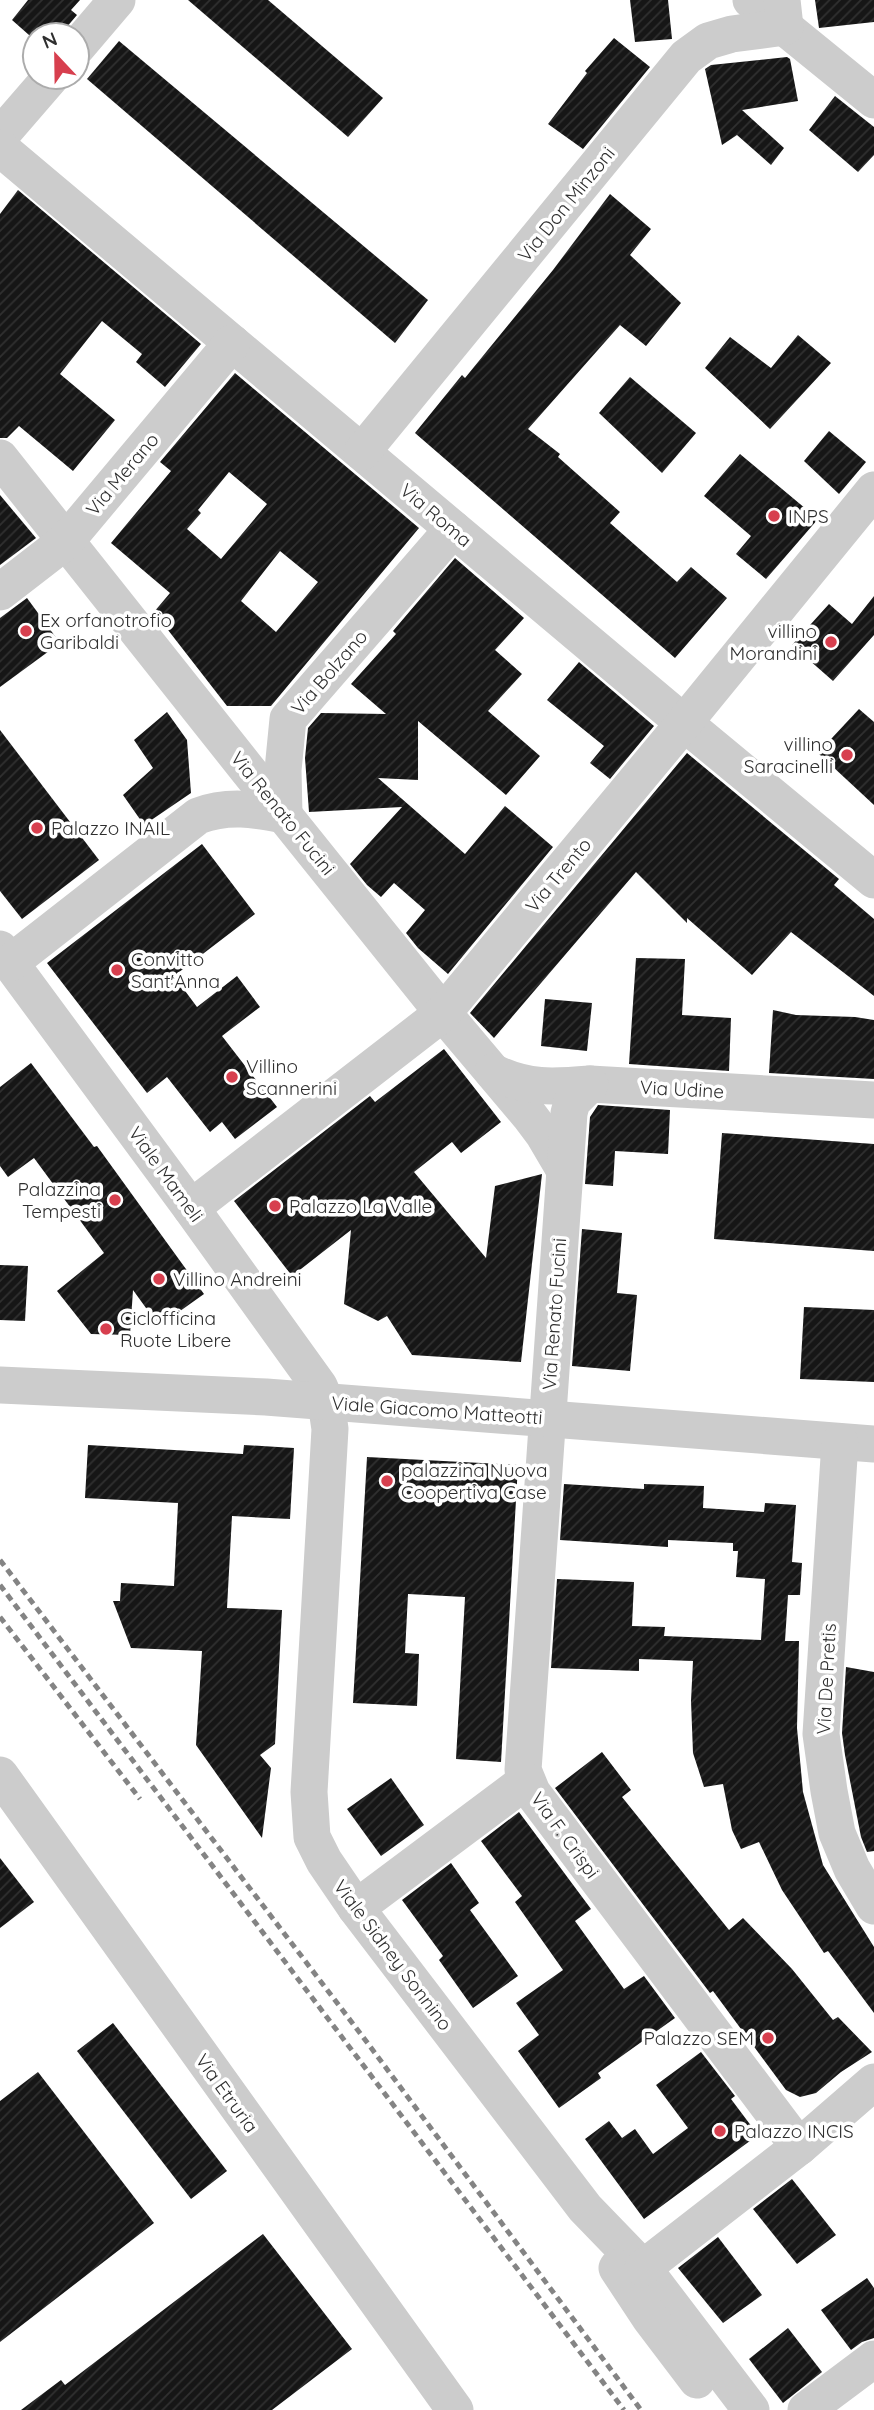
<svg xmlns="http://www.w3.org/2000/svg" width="874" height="2410" viewBox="0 0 874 2410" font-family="Quicksand,sans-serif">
<defs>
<pattern id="building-hatch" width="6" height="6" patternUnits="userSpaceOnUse" patternTransform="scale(1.75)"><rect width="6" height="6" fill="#161616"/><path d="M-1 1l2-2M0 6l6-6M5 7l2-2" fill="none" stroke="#303030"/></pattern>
</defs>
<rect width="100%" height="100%" fill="#fff"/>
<g fill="url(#building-hatch)" fill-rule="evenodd">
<polygon points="28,0 80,0 71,10 77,15 60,35 29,35 12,20"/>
<polygon points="188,0 268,0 383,98 348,137"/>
<polygon points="630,0 668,0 672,39 635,42"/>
<polygon points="815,0 874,0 874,22 819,28"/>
<polygon points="614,38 650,67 583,149 548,124 587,73 585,71"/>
<polygon points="119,41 428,300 395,343 87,79"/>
<polygon points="787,57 790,59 798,101 742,110 784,148 771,165 737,135 722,145 705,69 711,65"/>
<polygon points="835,96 874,127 874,155 858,172 809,130"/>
<polygon points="18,190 201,344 165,387 136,362 142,354 102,321 60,374 115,420 73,471 19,426 7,438 0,438 0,214"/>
<polygon points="610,194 651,229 630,255 681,303 646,346 620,325 528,429 560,454 558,457 620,512 610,523 677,582 691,567 727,598 675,658 415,433 462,375 465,378 553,270"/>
<polygon points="798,335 831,363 770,429 705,368 730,337 771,368"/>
<path d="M235,373L419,528L271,706H227L154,612L170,593L111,543L171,471L160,462ZM229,472L267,504L221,559L187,529L201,513L198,510ZM280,551L318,582L276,632L241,601Z"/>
<polygon points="630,377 696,433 662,473 599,413"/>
<polygon points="829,431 866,462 839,494 804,461"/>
<polygon points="740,454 818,519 766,579 736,554 751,536 704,496"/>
<polygon points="0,495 36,538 0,565"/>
<polygon points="455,558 524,618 495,650 522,674 488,711 540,756 506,795 418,721 418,780 378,778 465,854 505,806 553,847 448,974 418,948 406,933 425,910 394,883 381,897 367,885 350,864 402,807 309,812 305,758 308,728 321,713 386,714 351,684 396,634 393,631"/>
<polygon points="874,596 874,635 833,681 792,645 829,604 852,624"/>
<polygon points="27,598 60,643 0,687 0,618"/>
<polygon points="579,662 654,726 610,779 590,763 604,746 547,700"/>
<polygon points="859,709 874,722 874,805 818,753"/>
<polygon points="167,712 187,740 191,793 144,825 123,795 153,768 134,740"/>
<polygon points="0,730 99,860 22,919 0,891"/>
<polygon points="687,753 839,879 834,885 874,919 874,996 791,932 752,975 687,918 687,923 636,872 494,1038 470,1013"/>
<polygon points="202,844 255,914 174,976 197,1007 237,976 260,1007 222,1036 277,1107 235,1139 222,1122 210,1132 167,1077 147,1093 47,963"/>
<polygon points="636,958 685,959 682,1015 731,1018 729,1071 629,1064"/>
<polygon points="545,999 592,1003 587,1051 541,1046"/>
<polygon points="773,1010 796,1015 855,1017 874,1020 874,1079 769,1073"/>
<polygon points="444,1049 501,1122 461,1153 452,1142 414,1172 486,1258 495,1186 542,1174 521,1362 412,1355 387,1316 378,1321 344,1304 351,1230 292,1276 234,1201 370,1096 375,1102"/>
<polygon points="31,1063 94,1147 97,1146 204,1294 159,1326 133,1290 130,1335 91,1334 57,1291 104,1253 34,1158 8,1177 0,1166 0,1087"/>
<polygon points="598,1105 670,1110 668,1154 615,1151 613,1186 585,1184 590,1117"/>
<polygon points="722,1133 874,1144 874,1251 714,1239"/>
<polygon points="582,1229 622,1233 617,1293 637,1295 630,1371 572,1366"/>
<polygon points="0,1265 28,1266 25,1321 0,1320"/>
<polygon points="804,1307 874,1310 874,1382 800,1379"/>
<polygon points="88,1445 243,1454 244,1445 294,1448 290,1519 232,1516 227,1608 282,1610 275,1744 260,1755 271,1768 262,1838 196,1745 202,1651 131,1648 113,1601 120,1601 121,1583 174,1586 178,1503 85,1498"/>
<polygon points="367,1457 518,1465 501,1762 456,1759 465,1597 408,1594 405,1653 419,1654 417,1706 353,1703"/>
<polygon points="564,1484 644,1489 644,1484 704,1486 703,1508 764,1512 765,1503 796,1505 792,1562 802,1563 800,1595 788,1595 785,1641 799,1641 797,1728 803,1792 823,1865 874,1947 874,2013 828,1951 824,1953 782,1890 759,1842 741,1849 732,1830 723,1784 704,1787 693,1753 691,1701 693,1661 639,1659 639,1671 551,1668 557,1579 634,1582 632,1626 665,1627 664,1636 761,1640 765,1579 736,1577 738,1551 733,1551 733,1543 668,1540 668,1547 560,1540"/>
<polygon points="846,1667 874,1672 874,1851 867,1852 861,1837 845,1755 842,1733"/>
<polygon points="602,1752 631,1790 622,1797 729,1930 743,1918 792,1969 833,2020 838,2017 872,2052 841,2072 816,2093 800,2097 786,2090 713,1991 710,1993 555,1788"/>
<polygon points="391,1778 424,1825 381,1856 347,1809"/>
<polygon points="519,1812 591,1909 575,1921 624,1989 644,1976 675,2018 598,2073 601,2078 559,2108 518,2051 539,2035 516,2003 563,1970 515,1902 522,1896 481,1841"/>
<polygon points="0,1858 34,1902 0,1928"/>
<polygon points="451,1863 479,1903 470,1910 518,1976 473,2008 439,1960 443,1956 402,1900"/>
<polygon points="113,2023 227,2171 191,2199 77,2051"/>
<polygon points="701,2052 735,2096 731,2099 758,2135 644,2219 585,2139 609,2121 622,2138 635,2129 653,2154 688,2128 656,2085"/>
<polygon points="38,2072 154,2223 0,2342 0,2101"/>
<polygon points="792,2179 836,2235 797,2264 753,2209"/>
<polygon points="263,2234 352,2349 272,2410 21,2410 61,2380 65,2385"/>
<polygon points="718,2237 762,2295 723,2323 678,2268"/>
<polygon points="867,2278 874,2288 874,2338 862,2342 851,2350 821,2310"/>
<polygon points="788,2328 822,2372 783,2403 749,2359"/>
</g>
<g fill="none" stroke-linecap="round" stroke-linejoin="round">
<g stroke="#ccc" stroke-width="37">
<polyline points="751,0 874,100"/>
<polyline points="77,47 117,0"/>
<polyline points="0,136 51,77"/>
<polyline points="0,148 684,723 874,880"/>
<polyline points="362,452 686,57 708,41 732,34 785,27 782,0"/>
<polyline points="0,458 247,769 443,1013 529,1115 544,1135 564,1169"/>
<polyline points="0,592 66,541 232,343"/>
<polyline points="0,949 191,1208 319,1386 326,1402 330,1429 309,1792 312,1837 324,1861 356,1908 585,2208 643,2268 751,2410"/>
<path d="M10,963L198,816C227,805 255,809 284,815L283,770L288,719L453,529"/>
<path d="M493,1072C527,1089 553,1087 590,1084L874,1100"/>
<polyline points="590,1084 572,1102 569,1113 523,1770 532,1792 799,2147"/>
<polyline points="191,1208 443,1013 684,723 874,490"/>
<polyline points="0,1385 266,1397 874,1444"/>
<polyline points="840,1442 821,1734 829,1791 837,1833 852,1869 874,1906"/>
<polyline points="0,1775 455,2410"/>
<polyline points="356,1908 526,1781"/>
<polyline points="617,2268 650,2318 697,2380"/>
<polyline points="643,2268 799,2147 874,2082"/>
<polyline points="806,2410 874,2359"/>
</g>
<g stroke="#848484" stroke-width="5" stroke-dasharray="7 5" stroke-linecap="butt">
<polyline points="0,1560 363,2037 641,2410"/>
<polyline points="0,1585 624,2410"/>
<polyline points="0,1617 140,1799"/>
</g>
</g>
<g fill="#d73f4e" stroke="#fff" stroke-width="2.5">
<circle cx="774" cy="516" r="7"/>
<circle cx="26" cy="631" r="7"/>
<circle cx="831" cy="642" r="7"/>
<circle cx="847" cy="755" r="7"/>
<circle cx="37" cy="828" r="7"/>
<circle cx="117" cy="970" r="7"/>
<circle cx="232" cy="1077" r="7"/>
<circle cx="115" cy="1200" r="7"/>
<circle cx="275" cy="1206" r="7"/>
<circle cx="159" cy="1279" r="7"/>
<circle cx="106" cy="1329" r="7"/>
<circle cx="387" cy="1481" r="7"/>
<circle cx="768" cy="2038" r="7"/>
<circle cx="720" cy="2131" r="7"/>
</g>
<g text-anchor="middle" stroke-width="7" stroke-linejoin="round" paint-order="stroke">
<g font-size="19" fill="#2f2f2f" stroke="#fff">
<text transform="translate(566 204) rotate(-51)" y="7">Via Don Minzoni</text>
<text transform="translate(122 474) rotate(-50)" y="7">Via Merano</text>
<text transform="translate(436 515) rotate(40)" y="7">Via Roma</text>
<text transform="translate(329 672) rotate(-49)" y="7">Via Bolzano</text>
<text transform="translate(283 813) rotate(51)" y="7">Via Renato Fucini</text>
<text transform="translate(558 875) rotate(-50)" y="7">Via Trento</text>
<text transform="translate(682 1089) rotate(3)" y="7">Via Udine</text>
<text transform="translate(166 1174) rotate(54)" y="7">Viale Mameli</text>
<text transform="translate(554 1314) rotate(-86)" y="7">Via Renato Fucini</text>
<text transform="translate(437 1410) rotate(4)" y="7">Viale Giacomo Matteotti</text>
<text transform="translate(826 1679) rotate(-87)" y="7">Via De Pretis</text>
<text transform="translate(565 1835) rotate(54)" y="7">Via F. Crispi</text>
<text transform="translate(393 1955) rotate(53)" y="7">Viale Sidney Sonnino</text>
<text transform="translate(227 2093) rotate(54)" y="7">Via Etruria</text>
</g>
<g font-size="19" fill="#2f2f2f" stroke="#fff" text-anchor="start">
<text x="788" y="523">INPS</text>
<text x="40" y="627">Ex orfanotrofio<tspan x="40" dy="22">Garibaldi</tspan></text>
<text x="817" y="638" text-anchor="end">villino<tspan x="817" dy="22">Morandini</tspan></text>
<text x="833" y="751" text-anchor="end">villino<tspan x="833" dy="22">Saracinelli</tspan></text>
<text x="51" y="835">Palazzo INAIL</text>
<text x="131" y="966">Convitto<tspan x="131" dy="22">Sant'Anna</tspan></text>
<text x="246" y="1073">Villino<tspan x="246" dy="22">Scannerini</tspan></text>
<text x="101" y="1196" text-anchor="end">Palazzina<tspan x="101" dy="22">Tempesti</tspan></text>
<text x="289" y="1213">Palazzo La Valle</text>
<text x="173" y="1286">Villino Andreini</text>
<text x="120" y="1325">Ciclofficina<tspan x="120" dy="22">Ruote Libere</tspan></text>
<text x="401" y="1477">palazzina Nuova<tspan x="401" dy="22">Coopertiva Case</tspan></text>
<text x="754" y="2045" text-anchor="end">Palazzo SEM</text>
<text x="734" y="2138">Palazzo INCIS</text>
</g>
</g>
<g transform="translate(56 56) rotate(338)"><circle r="33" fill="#ffffff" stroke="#acacac" stroke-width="2"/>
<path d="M0-5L12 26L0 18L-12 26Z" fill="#d73f4e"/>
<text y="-10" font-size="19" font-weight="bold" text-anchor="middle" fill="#2f2f2f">N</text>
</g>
</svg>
